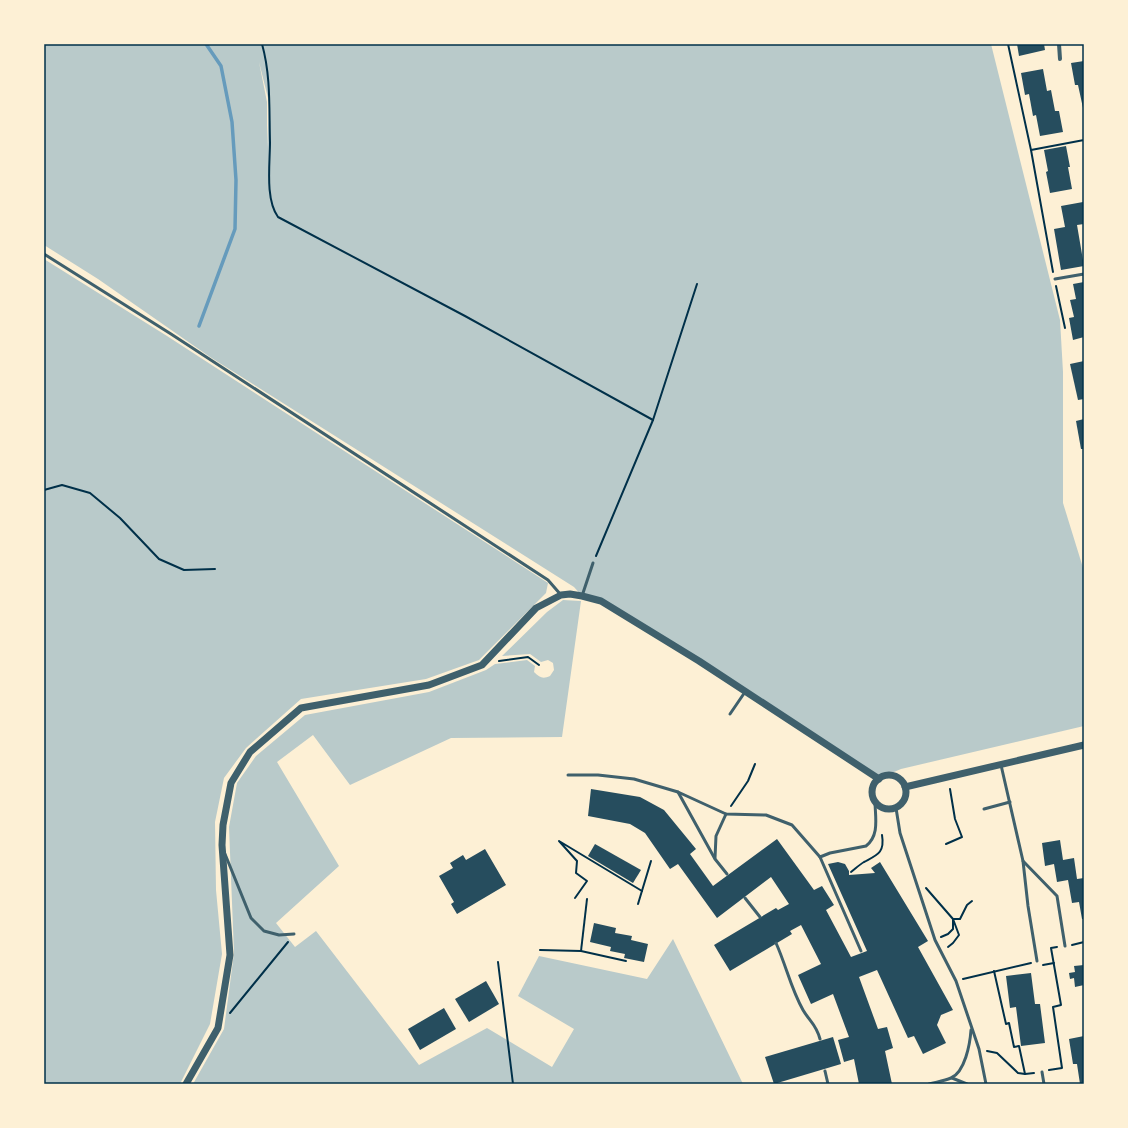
<svg xmlns="http://www.w3.org/2000/svg" width="1128" height="1128" viewBox="0 0 1128 1128" font-family="'Roboto Serif',serif">
<rect width="100%" height="100%" fill="#fdf0d5"/>
<g fill="#b9caca" fill-rule="evenodd">
<path d="M44,44H991L1060,320L1063,372V503L1084,571V726L901,769L882,777L601,601L582,596L574,587L210,357L98,279L44,245ZM259,62L269,102L267,148V102Z"/>
<polygon points="44,259 167,336 548,583 546,593 479,660 426,679 301,699 246,748 224,778 215,822 216,890 222,954 210,1024 180,1084 44,1084"/>
<path d="M563,600L581,601L562,737L451,738L350,785L313,735L277,762L339,866L276,923L295,947L316,931L419,1065L487,1028L552,1067L574,1029L518,996L539,956L647,979L673,939L743,1084H193L224,1029L234,953L229,827L237,783L256,756L305,715L429,692L486,670L495,664L527,660L535,666L534,672C540,678 543,679 550,676L554,670L553,663L548,660L541,662L530,654L502,656L547,612Z"/>
</g>
<g fill="none" stroke-linecap="round" stroke-linejoin="round">
<polyline stroke="#669bbc" stroke-width="3.5" points="199,326 235,229 236,180 232,122 221,66 206,44"/>
</g>
<g fill="#264d5e">
<polygon points="1017,44 1044,44 1045,50 1019,56"/>
<polygon points="1084,61 1084,108 1083,108 1078,85 1075,85 1071,63"/>
<polygon points="1043,69 1047,91 1051,90 1055,111 1059,111 1063,132 1040,136 1036,115 1033,116 1029,94 1025,95 1021,73"/>
<polygon points="1066,146 1070,167 1068,167 1072,189 1050,193 1046,172 1048,171 1044,150"/>
<polygon points="1083,202 1084,224 1077,225 1084,266 1061,270 1054,229 1065,227 1061,206"/>
<polygon points="1084,282 1084,337 1073,340 1069,318 1074,317 1070,300 1076,299 1073,284"/>
<polygon points="1084,361 1084,399 1078,400 1070,364"/>
<polygon points="1084,419 1084,449 1081,449 1076,421"/>
<polygon points="591,789 640,797 664,810 696,849 690,854 713,886 777,839 814,890 822,886 834,905 826,910 851,957 867,951 828,864 838,862 845,864 849,871 849,875 875,873 871,868 880,862 928,941 918,947 953,1010 941,1015 937,1025 946,1043 923,1054 914,1036 908,1038 877,970 859,977 878,1029 887,1027 893,1048 885,1051 892,1084 859,1084 854,1059 844,1062 838,1040 849,1037 833,994 811,1004 798,975 821,964 801,925 790,931 792,934 730,971 714,945 776,908 778,910 789,904 771,877 717,918 678,864 670,869 645,833 630,824 588,816"/>
<polygon points="1060,840 1063,860 1074,858 1077,879 1084,878 1084,919 1082,919 1079,902 1072,903 1068,880 1057,882 1054,864 1045,866 1042,843"/>
<polygon points="595,844 641,870 633,883 588,856"/>
<polygon points="485,849 506,885 457,914 451,904 454,902 439,876 453,868 450,863 463,855 466,860"/>
<polygon points="594,923 616,928 615,933 632,936 631,940 648,944 644,962 624,958 625,954 610,951 611,947 590,942"/>
<polygon points="1084,965 1084,985 1075,987 1074,978 1070,979 1069,973 1075,972 1074,966"/>
<polygon points="1031,973 1035,1004 1040,1004 1045,1043 1021,1046 1016,1007 1010,1008 1006,976"/>
<polygon points="486,981 499,1004 469,1022 455,999"/>
<polygon points="444,1008 456,1029 420,1050 408,1029"/>
<polygon points="1084,1036 1084,1084 1080,1084 1077,1064 1073,1064 1069,1039"/>
<polygon points="833,1037 841,1064 774,1084 765,1057"/>
</g>
<g fill="none" stroke-linecap="round" stroke-linejoin="round">
<g stroke="#003049" stroke-width="2">
<path d="M262,44C271,76 269,109 270,142C270,164 265,199 278,217L465,316L653,420"/>
<polyline points="1008,44 1031,150 1053,272"/>
<polyline points="1031,150 1084,140"/>
<polyline points="1056,286 1065,328"/>
<polyline points="44,490 62,485 90,493 120,518 159,559 184,570 215,569"/>
<polyline points="596,556 653,420 697,284"/>
<polyline points="499,661 528,657 539,665"/>
<polyline points="731,806 748,781 755,764"/>
<polyline points="946,844 962,837 955,819 950,789"/>
<path d="M851,872C855,869 859,865 864,862C877,855 885,853 882,835"/>
<polyline points="926,888 953,919 953,929 948,934 941,937"/>
<polyline points="575,898 587,881 576,873 577,861 559,841 642,891"/>
<polyline points="638,904 651,861"/>
<polyline points="1072,945 1084,942"/>
<polyline points="948,947 953,943 959,935 953,919 960,919 967,905 972,901"/>
<polyline points="540,950 581,951 626,961"/>
<polyline points="581,951 587,899"/>
<polyline points="498,962 513,1084"/>
<polyline points="1043,965 1054,963"/>
<polyline points="994,971 1006,1024 1009,1023 1014,1047 1019,1046 1025,1074"/>
<polyline points="963,979 1031,963"/>
<polyline points="230,1013 288,942"/>
<polyline points="987,1051 997,1053 1018,1073 1025,1074 1034,1073"/>
<polyline points="1049,1070 1062,1068 1053,1007 1061,1005 1051,948 1057,947"/>
</g>
<g stroke="#3f606c" stroke-width="3">
<polyline points="44,254 171,334 548,580 561,595"/>
<polyline points="1055,279 1084,274"/>
<polyline points="582,596 593,563"/>
<polyline points="730,714 745,692"/>
<polyline points="1001,765 1023,861 1057,896 1065,946"/>
<path d="M568,775H598L634,779L678,792L726,814L766,815L792,825L820,857L830,853L866,846C880,835 875,817 875,801"/>
<polyline points="678,792 715,859 727,874"/>
<polyline points="896,808 900,833 935,940 956,981 979,1049 986,1084"/>
<polyline points="984,809 1010,802"/>
<polyline points="225,854 251,918 264,931 279,935 294,934"/>
<polyline points="820,857 861,951"/>
<polyline points="715,858 716,836 726,814"/>
<polyline points="1023,861 1028,906 1037,961"/>
<polyline points="745,898 760,917"/>
<path d="M776,943C786,965 791,989 803,1010C810,1022 816,1024 820,1039"/>
<polyline points="825,1071 828,1084"/>
<polyline points="1042,1072 1044,1084"/>
<polyline points="952,1078 967,1084"/>
<path d="M929,1084C936,1082 944,1081 951,1078C965,1072 970,1044 971,1030"/>
</g>
<polyline stroke="#3f606c" stroke-width="4" points="1059,44 1060,59"/>
<g stroke="#3f606c" stroke-width="7">
<circle cx="889" cy="792" r="17"/>
<polyline points="905,787 1084,745"/>
<polyline points="186,1084 218,1028 230,955 222,845 223,825 231,783 250,752 301,708 429,685 482,665 536,608 561,595 570,594 582,596 601,601 699,661 879,779"/>
</g>
</g>
<rect width="1128" height="1128" fill="none" stroke="#fdf0d5" stroke-width="90"/>
<rect x="45" y="45" width="1038" height="1038" fill="none" stroke="#003049" stroke-width="1.5"/>
</svg>
